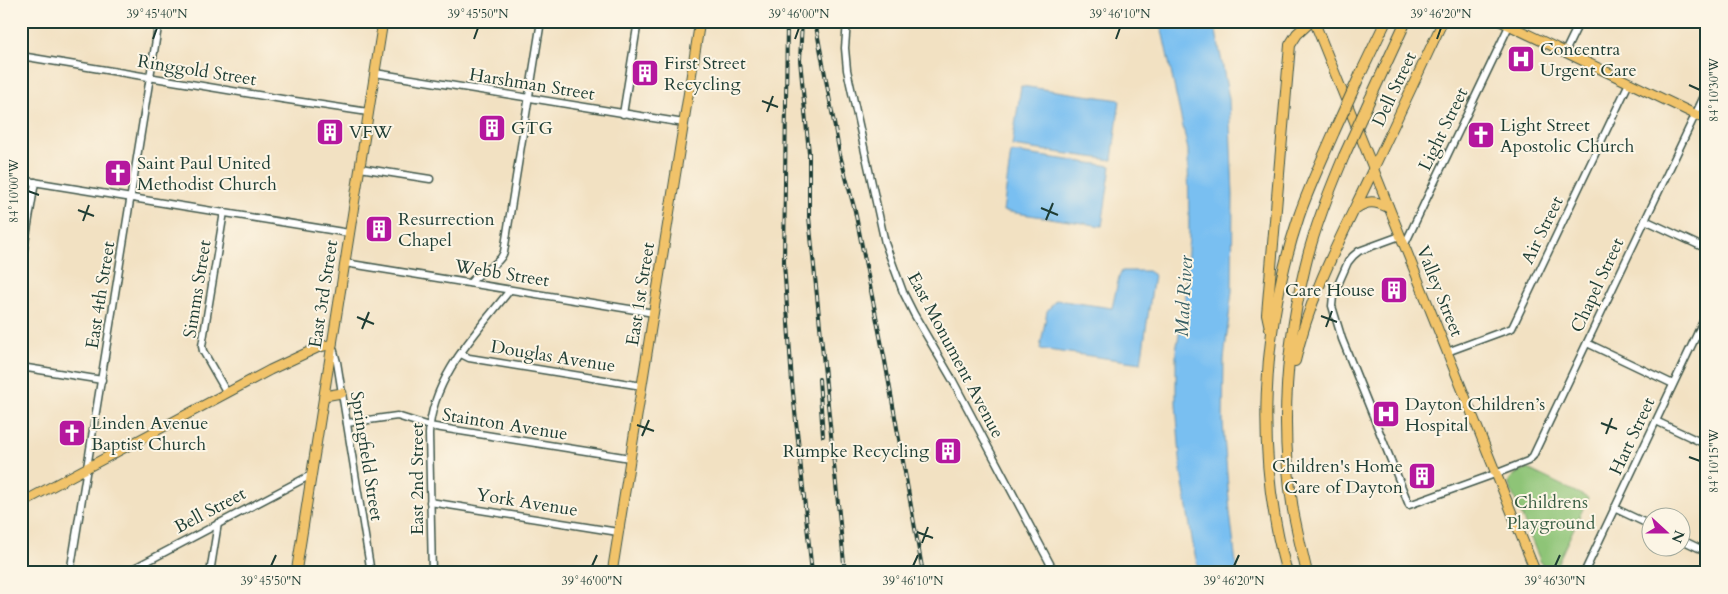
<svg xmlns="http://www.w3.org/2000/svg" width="1728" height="594" viewBox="0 0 1728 594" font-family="Cardo,serif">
<rect width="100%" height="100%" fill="#fcf5e5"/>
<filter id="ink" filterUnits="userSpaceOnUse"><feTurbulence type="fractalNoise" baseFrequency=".02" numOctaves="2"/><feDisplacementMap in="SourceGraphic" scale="10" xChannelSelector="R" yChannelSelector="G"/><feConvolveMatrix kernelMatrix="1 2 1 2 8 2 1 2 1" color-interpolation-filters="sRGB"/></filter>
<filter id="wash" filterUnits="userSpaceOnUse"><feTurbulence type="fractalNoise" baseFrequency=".0096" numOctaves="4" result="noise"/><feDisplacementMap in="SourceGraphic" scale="20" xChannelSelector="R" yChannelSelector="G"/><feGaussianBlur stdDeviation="1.12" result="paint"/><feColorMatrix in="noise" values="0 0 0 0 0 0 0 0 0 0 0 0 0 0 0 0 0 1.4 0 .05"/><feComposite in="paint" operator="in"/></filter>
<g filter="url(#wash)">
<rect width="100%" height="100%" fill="#f2e1c2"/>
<path fill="#8ec477" stroke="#568056" d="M1528,469L1588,498L1553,573L1545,569L1542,565L1509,485C1508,475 1519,473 1528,469Z"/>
<g fill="#79bff1" stroke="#4c7e92">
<polygon points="1160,21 1214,21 1229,99 1233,195 1232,291 1224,359 1223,423 1230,512 1237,573 1199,573 1193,545 1181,471 1176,403 1176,351 1185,301 1189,234 1188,150"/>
<polygon points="1021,86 1120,100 1112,160 1012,146"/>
<polygon points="1011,152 1111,166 1102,226 1003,211"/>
<polygon points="1122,271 1148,271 1154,275 1141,363 1040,349 1047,311 1056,300 1112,308 1119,277"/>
</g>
</g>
<g filter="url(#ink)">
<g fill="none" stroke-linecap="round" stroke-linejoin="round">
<g stroke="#3f5649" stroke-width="9">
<g id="minor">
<polyline points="847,21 845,48 847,70 885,243 903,292 914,314 952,379 1055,573"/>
<polyline points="1565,52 1580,21"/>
<polyline points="21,56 282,99 368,112"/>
<polyline points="375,73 684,123"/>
<polyline points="623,114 638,21"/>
<polyline points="360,168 430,179"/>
<polyline points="21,180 349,233"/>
<polyline points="224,212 202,346 203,351 227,393"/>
<polyline points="1645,220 1707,249"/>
<polyline points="1400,236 1359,251 1353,256 1348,262 1333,296 1332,306 1342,339 1409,505 1495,474 1528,461 1533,456 1707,90"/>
<polyline points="1404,246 1509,26"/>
<polyline points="345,263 654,313"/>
<polyline points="21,267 35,182"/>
<path d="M470,283C479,271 499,266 504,252L541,21"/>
<polyline points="1698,332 1707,337"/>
<polyline points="1587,343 1673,384"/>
<polyline points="333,348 337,362 371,573"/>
<polyline points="1447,352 1512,328 1629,83"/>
<polyline points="461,354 469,358 642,386"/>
<polyline points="21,367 102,380"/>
<polyline points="1656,421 1707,445"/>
<polyline points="347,423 397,416 429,426 630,458"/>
<polyline points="430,502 618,532"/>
<polyline points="1614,508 1650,525"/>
<polyline points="1680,539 1707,552"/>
<polyline points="70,573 159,21"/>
<polyline points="125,573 311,475"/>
<polyline points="210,573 218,523"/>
<path d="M432,573L429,434C432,377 477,332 510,290"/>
<polyline points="1584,573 1707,313"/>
</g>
</g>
<g stroke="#3f5649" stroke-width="11">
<g id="major">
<polyline points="1314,21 1536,573"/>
<polyline points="1500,21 1707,120"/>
<polyline points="1373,170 1443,21"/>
<polyline points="324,396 342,393"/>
<polyline points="21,503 270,370 317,348 332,344"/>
<polyline points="296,573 383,21"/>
<polyline points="612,573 700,21"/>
</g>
</g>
<g stroke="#3f5649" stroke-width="12">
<g id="highway">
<polyline points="1360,75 1386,21"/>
<polyline points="1370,99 1406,21"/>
<path d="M1356,208C1368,200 1375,201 1388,207"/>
<polyline points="1270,328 1267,314 1290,45 1297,34 1311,21"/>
<path d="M1295,361C1310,293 1344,232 1373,170"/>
<path d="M1287,573C1255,456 1261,330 1299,216C1309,187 1322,160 1334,132"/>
<path d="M1307,573C1302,552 1297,531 1293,510C1280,429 1286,346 1305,267C1314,229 1329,192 1344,156"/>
</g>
</g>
<use href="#minor" stroke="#fff" stroke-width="6"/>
<use href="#major" stroke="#f1c36a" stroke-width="9"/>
<use href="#highway" stroke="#f1c36a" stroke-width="10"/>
<g stroke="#1f3d34" stroke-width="4">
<g id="rail">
<polyline points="787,21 784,262 792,383 812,573"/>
<polyline points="802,21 800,60 809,153 809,217 845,573"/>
<polyline points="815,21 840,155 855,211 885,361 923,573"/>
<polyline points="819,379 823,436"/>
</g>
</g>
<use href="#rail" stroke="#fcf5e5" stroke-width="2" stroke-dasharray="5.5" stroke-linecap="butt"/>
<g stroke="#3f5649" stroke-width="12" stroke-linecap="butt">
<g id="highway-bridge">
<polyline points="1334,132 1360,75"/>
<polyline points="1344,156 1370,99"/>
</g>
</g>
<use href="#highway-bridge" stroke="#f1c36a" stroke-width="10"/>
</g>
</g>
<path fill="none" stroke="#1f3d34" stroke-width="2" d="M153,39L157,28M474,39L478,28M795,39L799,28M1116,39L1120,28M1437,39L1441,28M1689,85L1700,90M762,101L778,107M767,112L773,96M28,191L39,195M1041,208L1058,215M78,210L94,216M1046,220L1053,203M83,221L89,205M1321,316L1337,322M357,317L374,324M1326,327L1332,311M362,329L369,312M1601,423L1617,429M637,425L654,431M1606,434L1612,418M642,436L649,420M1689,457L1700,461M917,532L933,538M922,543L928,527M271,566L276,555M592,566L597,555M913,566L918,555M1234,566L1239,555M1555,566L1560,555"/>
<defs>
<g id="hospital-square" transform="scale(1.4375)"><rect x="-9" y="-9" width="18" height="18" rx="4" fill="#b5179e" stroke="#fcf5e5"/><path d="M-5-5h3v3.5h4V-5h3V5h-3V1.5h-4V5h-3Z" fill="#fff"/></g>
<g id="building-square" transform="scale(1.4375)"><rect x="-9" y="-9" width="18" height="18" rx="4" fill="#b5179e" stroke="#fcf5e5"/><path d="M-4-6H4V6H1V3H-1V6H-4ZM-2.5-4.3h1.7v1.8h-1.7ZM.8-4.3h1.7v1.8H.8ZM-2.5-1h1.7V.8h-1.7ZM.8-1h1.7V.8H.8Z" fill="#fff"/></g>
<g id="church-square" transform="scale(1.4375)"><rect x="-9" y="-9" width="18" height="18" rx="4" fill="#b5179e" stroke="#fcf5e5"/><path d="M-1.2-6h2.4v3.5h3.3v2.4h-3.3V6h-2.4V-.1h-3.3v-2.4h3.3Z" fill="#fff"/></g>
</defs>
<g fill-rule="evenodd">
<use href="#hospital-square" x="1521" y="59"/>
<use href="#building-square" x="645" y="73"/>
<use href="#building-square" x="492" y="128"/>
<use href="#building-square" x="330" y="132"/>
<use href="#church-square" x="1481" y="135"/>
<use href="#church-square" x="118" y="173"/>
<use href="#building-square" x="379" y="229"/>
<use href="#building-square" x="1394" y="290"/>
<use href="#hospital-square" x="1386" y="414"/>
<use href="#church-square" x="72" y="433"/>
<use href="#building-square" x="948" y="451"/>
<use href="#building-square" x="1422" y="476"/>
</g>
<g text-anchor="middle" stroke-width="4" stroke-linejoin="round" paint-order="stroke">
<g font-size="18" fill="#1f3d34" stroke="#fcf5e5" text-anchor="start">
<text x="1540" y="55">Concentra<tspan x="1540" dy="21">Urgent Care</tspan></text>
<text x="664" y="69">First Street<tspan x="664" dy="21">Recycling</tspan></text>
<text x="1500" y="131">Light Street<tspan x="1500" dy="21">Apostolic Church</tspan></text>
<text x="511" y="134">GTG</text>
<text x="349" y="138">VFW</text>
<text x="137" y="169">Saint Paul United<tspan x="137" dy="21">Methodist Church</tspan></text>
<text x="398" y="225">Resurrection<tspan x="398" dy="21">Chapel</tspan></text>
<text x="1375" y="296" text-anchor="end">Care House</text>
<text x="1405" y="410">Dayton Children’s<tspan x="1405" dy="21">Hospital</tspan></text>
<text x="91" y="429">Linden Avenue<tspan x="91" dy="21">Baptist Church</tspan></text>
<text x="929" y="457" text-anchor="end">Rumpke Recycling</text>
<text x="1403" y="472" text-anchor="end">Children's Home<tspan x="1403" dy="21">Care of Dayton</tspan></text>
</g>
<g font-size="18" fill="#1f3d34" stroke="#fcf5e5">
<text transform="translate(197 70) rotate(9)" y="6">Ringgold Street</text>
<text transform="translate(532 84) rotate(9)" y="6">Harshman Street</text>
<text transform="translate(1394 89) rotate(-65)" y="6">Dell Street</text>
<text transform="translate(1443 129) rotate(-64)" y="6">Light Street</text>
<text transform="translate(1542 230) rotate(-64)" y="6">Air Street</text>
<text transform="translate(502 273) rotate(9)" y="6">Webb Street</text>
<text transform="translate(1597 285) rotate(-65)" y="6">Chapel Street</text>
<text transform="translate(197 289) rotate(-81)" y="6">Simms Street</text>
<text transform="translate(1440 291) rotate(68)" y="6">Valley Street</text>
<text transform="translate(323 294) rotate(-81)" y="6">East 3rd Street</text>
<text transform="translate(640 294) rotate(-81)" y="6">East 1st Street</text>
<text transform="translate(100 295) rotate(-81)" y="6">East 4th Street</text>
<text transform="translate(956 355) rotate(62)" y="6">East Monument Avenue</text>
<text transform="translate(553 356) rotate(9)" y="6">Douglas Avenue</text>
<text transform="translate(505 424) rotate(9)" y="6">Stainton Avenue</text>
<text transform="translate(1632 436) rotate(-65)" y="6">Hart Street</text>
<text transform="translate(367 456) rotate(81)" y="6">Springfield Street</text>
<text transform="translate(417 479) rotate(-90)" y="6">East 2nd Street</text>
<text transform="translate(527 502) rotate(9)" y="6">York Avenue</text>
<text transform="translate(210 510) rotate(-28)" y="6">Bell Street</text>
</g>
<g font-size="18" fill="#3b5f45" stroke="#fcf5e5">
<text x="1551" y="508">Childrens<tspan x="1551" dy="21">Playground</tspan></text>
</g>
<g font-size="19" font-style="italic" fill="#365e63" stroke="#fcf5e5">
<text transform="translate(1183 296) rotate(-87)" y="7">Mad River</text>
</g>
</g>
<rect width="1728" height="594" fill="none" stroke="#fcf5e5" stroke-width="55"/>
<g transform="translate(1666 532) rotate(111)"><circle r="24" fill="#fcf5e5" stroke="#a4ab9e"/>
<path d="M0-4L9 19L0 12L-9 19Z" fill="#b5179e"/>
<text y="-8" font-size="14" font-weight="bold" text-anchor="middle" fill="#1f3d34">N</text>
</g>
<rect x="28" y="28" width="1672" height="538" fill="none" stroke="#1f3d34" stroke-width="2"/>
<g font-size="12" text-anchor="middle" fill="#1f3d34">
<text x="157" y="18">39°45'40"N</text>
<text x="478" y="18">39°45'50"N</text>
<text x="799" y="18">39°46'00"N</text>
<text x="1120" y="18">39°46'10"N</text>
<text x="1441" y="18">39°46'20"N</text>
<text transform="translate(1714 90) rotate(-90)" y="4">84°10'30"W</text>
<text transform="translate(14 191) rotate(-90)" y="4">84°10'00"W</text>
<text transform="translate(1714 461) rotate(-90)" y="4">84°10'15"W</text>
<text x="271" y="585">39°45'50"N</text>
<text x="592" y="585">39°46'00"N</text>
<text x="913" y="585">39°46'10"N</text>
<text x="1234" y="585">39°46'20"N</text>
<text x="1555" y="585">39°46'30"N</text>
</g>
</svg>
